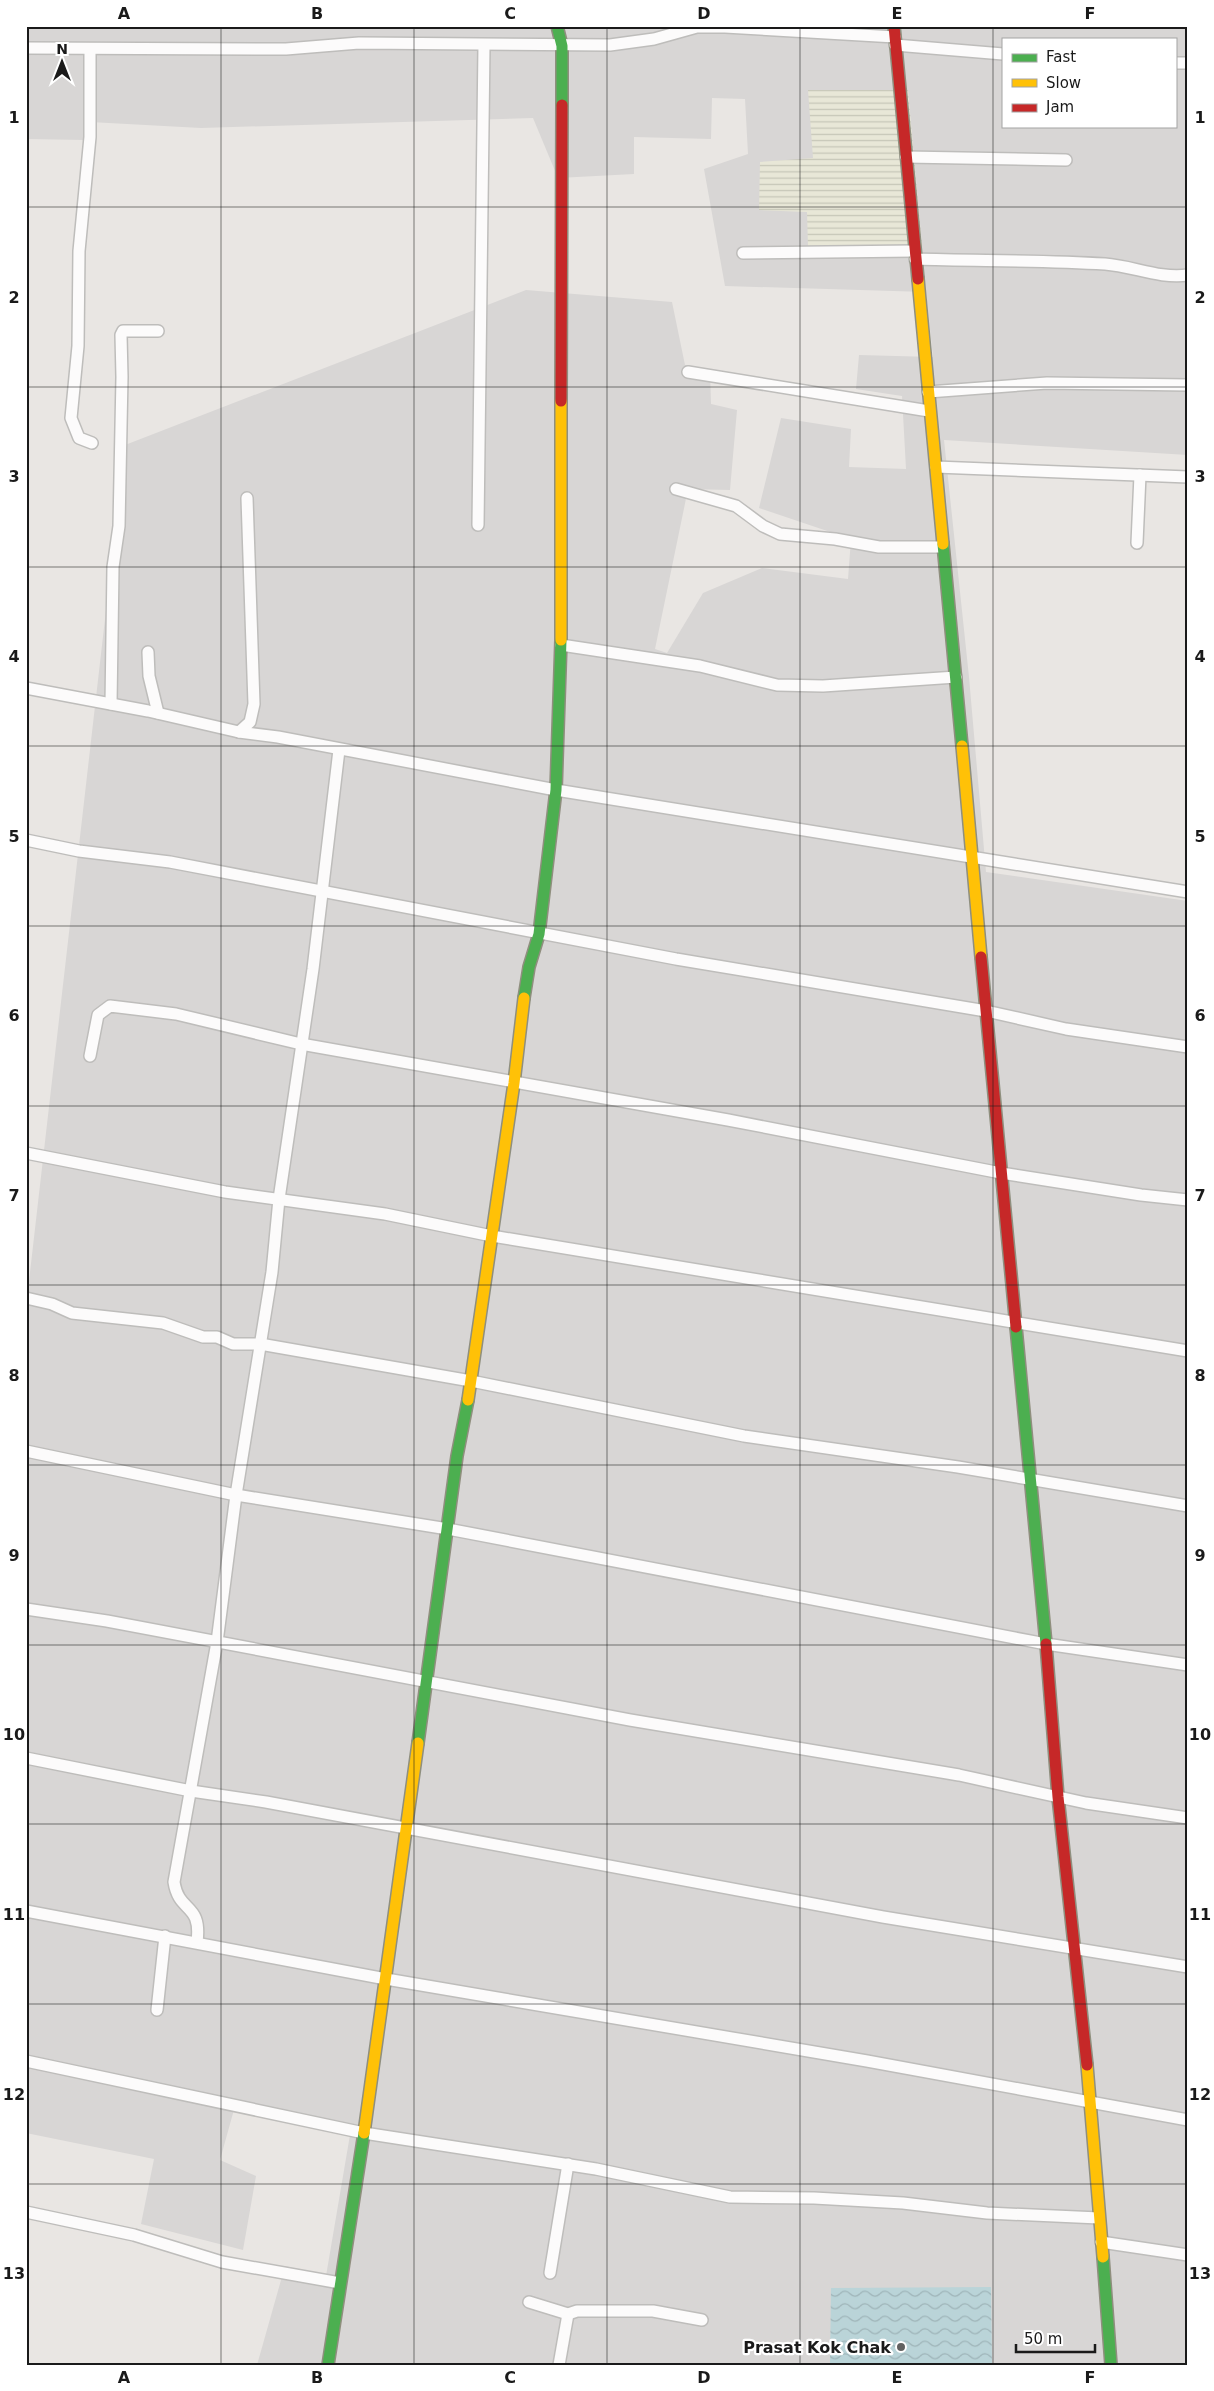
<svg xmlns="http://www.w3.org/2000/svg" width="1214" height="2391" viewBox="0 0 1214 2391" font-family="'DejaVu Sans',sans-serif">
<defs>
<pattern id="farmland-rules" width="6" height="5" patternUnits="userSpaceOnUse" patternTransform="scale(1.25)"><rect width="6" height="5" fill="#e8e7d7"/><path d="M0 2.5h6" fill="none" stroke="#c6c6b8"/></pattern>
<pattern id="water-waves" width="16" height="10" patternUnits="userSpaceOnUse" patternTransform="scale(1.25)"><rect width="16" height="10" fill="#bad4d8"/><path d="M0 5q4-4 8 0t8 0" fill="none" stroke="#9fb5b9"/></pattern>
</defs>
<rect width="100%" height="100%" fill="#e9e6e3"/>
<path fill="#d8d6d5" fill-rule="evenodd" d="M26,26H1188V455L944,440L969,677L986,872L1188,901V2365H257L285,2266L326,2276L351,2129L235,2106L220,2160L256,2176L243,2250L141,2224L154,2159L26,2133V1281H29L125,445L526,290L672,302L685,365L710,370L711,404L737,410L730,490L688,489L655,649L667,653L703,593L762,568L848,579L851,539L759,508L781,418L851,429L849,467L906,469L902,396L856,389L859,355L933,357L926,292L725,286L704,169L748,154L745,99L712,98L711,139L634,137V174L558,178L533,118L201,128L90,122L85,140L26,139ZM1003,39H1175V126H1003Z"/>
<polygon fill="url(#farmland-rules)" points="808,90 908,90 922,246 808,247 807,212 759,210 760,162 813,158"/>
<polygon fill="url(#water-waves)" points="991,2287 992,2365 830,2365 831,2288"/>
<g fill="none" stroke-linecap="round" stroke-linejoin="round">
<g stroke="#bebdbb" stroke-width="14">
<g id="street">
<polyline points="895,45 1003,54"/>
<polyline points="26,48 286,49 359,43 610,45 654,39 697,27 725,27 895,37"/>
<polyline points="90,49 90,137 79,251 78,346 71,418 79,438 92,443"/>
<polyline points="1175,63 1188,63"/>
<polyline points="906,157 1066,160"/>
<polyline points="743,253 914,251"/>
<path d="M915,259C978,261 1042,260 1105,264C1133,266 1159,279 1188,275"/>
<polyline points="688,372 929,411"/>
<polyline points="928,392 1047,383 1188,385"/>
<polyline points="936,467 1188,477"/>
<polyline points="676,489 736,506 763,526 780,534 835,539 879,547 943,547"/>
<polyline points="478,525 484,45"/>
<polyline points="1137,543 1140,475"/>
<polyline points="561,645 700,666 777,685 823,686 956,677"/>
<polyline points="148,652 149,676 158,713"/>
<polyline points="26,688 148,711 239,732 278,737 556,790 1188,892"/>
<polyline points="111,704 113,567 119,526 122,377 121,335 123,331 158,331"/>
<polyline points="239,732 250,722 254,704 247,498"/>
<polyline points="26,840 79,851 170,862 676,959 986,1011 1066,1029 1188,1047"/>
<polyline points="90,1056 98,1015 110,1006 176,1014 301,1044 728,1120 1001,1173 1141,1195 1188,1200"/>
<polyline points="26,1153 225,1192 385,1214 492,1236 1188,1351"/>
<polyline points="26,1298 52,1304 72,1313 163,1323 203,1337 217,1337 233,1344 260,1344 471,1381 744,1436 958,1467 1188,1506"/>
<polyline points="26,1451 236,1495 448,1529 1046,1644 1188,1665"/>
<polyline points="26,1609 107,1621 630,1720 959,1775 1086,1803 1188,1818"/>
<polyline points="26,1758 191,1791 266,1802 883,1917 1188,1967"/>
<polyline points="26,1911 386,1979 867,2061 1188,2120"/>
<path d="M197,1942C202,1902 179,1914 174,1882L217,1642L236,1495L272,1272L279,1199L313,969L339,750"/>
<polyline points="157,2010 165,1936"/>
<polyline points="26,2061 364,2133 596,2169 730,2197 814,2198 903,2203 987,2213 1099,2218"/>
<polyline points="26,2212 134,2235 222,2262 340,2283"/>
<polyline points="1101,2242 1188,2255"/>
<polyline points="550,2273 568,2164"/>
<polyline points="529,2302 568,2314 577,2311 653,2311 702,2320"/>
<polyline points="559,2365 568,2314"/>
</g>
</g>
<g stroke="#8f8f7e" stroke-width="14">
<g id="fast">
<polyline points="557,26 562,46 562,105"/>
<polyline points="943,544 962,746"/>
<polyline points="524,998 529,967 539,934 556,790 561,640"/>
<polyline points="1016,1327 1046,1644"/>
<polyline points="418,1743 457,1456 468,1400"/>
<polyline points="1103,2257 1111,2365"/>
<polyline points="328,2365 364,2133"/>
</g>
</g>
<g stroke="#8f8f7e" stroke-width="14">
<g id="slow">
<polyline points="918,279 943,544"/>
<polyline points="561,640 561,401"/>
<polyline points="962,746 981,957"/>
<polyline points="468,1400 514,1083 524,998"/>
<polyline points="1087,2065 1103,2257"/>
<polyline points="364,2133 418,1743"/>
</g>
</g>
<g stroke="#8f8f7e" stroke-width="14">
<g id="jam">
<polyline points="894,26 918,279"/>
<polyline points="561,401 562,105"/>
<polyline points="981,957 1016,1327"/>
<polyline points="1046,1644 1058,1797 1087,2065"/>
</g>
</g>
<use href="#street" stroke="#fcfbfb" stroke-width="11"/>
<use href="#fast" stroke="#4caf50" stroke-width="11"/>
<use href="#slow" stroke="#ffc107" stroke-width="11"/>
<use href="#jam" stroke="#c62828" stroke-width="11"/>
</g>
<path fill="none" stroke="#1a1a1a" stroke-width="1" stroke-opacity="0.55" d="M221,26V2365M414,26V2365M607,26V2365M800,26V2365M993,26V2365M26,207H1188M26,387H1188M26,567H1188M26,746H1188M26,926H1188M26,1106H1188M26,1285H1188M26,1465H1188M26,1645H1188M26,1824H1188M26,2004H1188M26,2184H1188"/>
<circle fill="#626160" stroke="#fff" stroke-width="2" cx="901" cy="2347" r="5"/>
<g text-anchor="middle" stroke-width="4.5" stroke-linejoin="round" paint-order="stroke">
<g font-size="16" font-weight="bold" fill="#1a1a1a" stroke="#fff" text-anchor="end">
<text x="891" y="2353">Prasat Kok Chak</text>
</g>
</g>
<rect width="1214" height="2391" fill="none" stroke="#ffffff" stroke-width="55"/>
<rect x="1002" y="38" width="175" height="90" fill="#ffffff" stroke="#a3a3a3"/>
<rect x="1012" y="54" width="25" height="8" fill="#4caf50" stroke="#a3a3a3"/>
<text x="1046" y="62" font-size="15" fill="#1a1a1a">Fast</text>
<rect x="1012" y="79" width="25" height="8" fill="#ffc107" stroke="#a3a3a3"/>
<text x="1046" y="88" font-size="15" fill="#1a1a1a">Slow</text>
<rect x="1012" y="104" width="25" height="8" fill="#c62828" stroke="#a3a3a3"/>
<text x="1046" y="112" font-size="15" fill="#1a1a1a">Jam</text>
<g transform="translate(62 62)" stroke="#ffffff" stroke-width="4" paint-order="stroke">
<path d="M0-4L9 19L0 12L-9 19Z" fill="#1a1a1a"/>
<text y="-8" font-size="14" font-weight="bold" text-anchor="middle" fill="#1a1a1a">N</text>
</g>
<path d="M1016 2344v8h79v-8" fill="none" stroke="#1a1a1a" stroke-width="2.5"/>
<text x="1024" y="2344" font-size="15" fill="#1a1a1a" stroke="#ffffff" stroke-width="4" paint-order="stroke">50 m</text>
<rect x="28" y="28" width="1158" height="2336" fill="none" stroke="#1a1a1a" stroke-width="2"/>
<g font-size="16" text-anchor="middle" font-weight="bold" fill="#1a1a1a">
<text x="124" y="19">A</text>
<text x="317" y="19">B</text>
<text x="510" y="19">C</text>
<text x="704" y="19">D</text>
<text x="897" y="19">E</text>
<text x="1090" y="19">F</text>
<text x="14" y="123">1</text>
<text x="1200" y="123">1</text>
<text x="14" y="303">2</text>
<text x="1200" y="303">2</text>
<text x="14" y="482">3</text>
<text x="1200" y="482">3</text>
<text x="14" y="662">4</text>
<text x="1200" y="662">4</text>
<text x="14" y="842">5</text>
<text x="1200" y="842">5</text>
<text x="14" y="1021">6</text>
<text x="1200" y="1021">6</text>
<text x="14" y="1201">7</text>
<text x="1200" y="1201">7</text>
<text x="14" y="1381">8</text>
<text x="1200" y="1381">8</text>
<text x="14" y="1561">9</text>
<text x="1200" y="1561">9</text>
<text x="14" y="1740">10</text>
<text x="1200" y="1740">10</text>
<text x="14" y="1920">11</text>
<text x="1200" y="1920">11</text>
<text x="14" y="2100">12</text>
<text x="1200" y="2100">12</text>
<text x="14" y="2279">13</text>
<text x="1200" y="2279">13</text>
<text x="124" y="2383">A</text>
<text x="317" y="2383">B</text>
<text x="510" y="2383">C</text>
<text x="704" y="2383">D</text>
<text x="897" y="2383">E</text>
<text x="1090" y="2383">F</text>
</g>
</svg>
